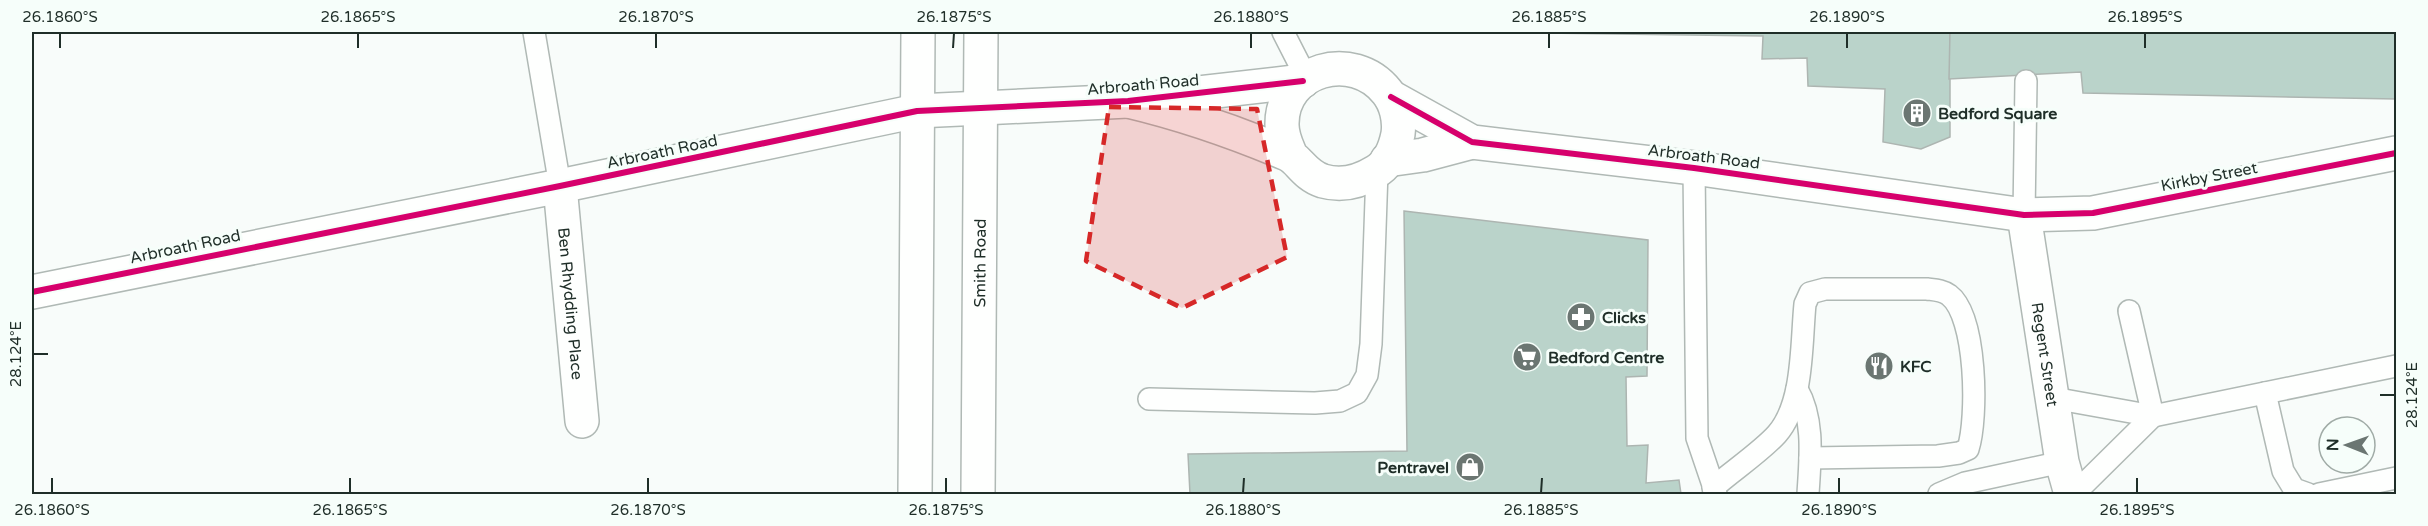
<svg xmlns="http://www.w3.org/2000/svg" width="2428" height="526" viewBox="0 0 2428 526" font-family="'Varela Round',sans-serif">
<rect width="100%" height="100%" fill="#f8fcfa"/>
<g fill="#bad3ca" stroke="#adb5b1" stroke-width="1.5">
<polygon points="1464,32 1950,32 1950,137 1921,149 1883,142 1885,89 1808,86 1807,58 1762,59 1763,36"/>
<polygon points="1950,32 2396,32 2396,99 2083,93 2081,72 1949,79"/>
<polygon points="1404,211 1648,240 1647,376 1626,377 1627,446 1648,445 1646,483 1679,480 1681,494 1190,494 1188,454 1407,451"/>
</g>
<g fill="none" stroke-linecap="round" stroke-linejoin="round">
<g stroke="#b0b9b5" stroke-width="24">
<g id="service">
<polyline points="534,32 560,186"/>
<polyline points="1283,32 1307,79"/>
<polyline points="1694,168 1697,438 1716,494"/>
<polyline points="2024,215 2026,81"/>
<polyline points="2129,311 2153,416"/>
<path d="M1797,389C1815,420 1810,460 1808,494"/>
<polyline points="2265,393 2283,471 2294,489 2308,494"/>
<polyline points="2053,398 2153,416 2396,366"/>
<polyline points="1149,399 1315,403 1340,401 1357,393 1367,375 1371,344 1377,171"/>
<path d="M1713,488C1732,471 1761,452 1777,434C1804,403 1801,344 1805,304L1810,293L1825,289H1927C1935,290 1942,290 1949,295C1977,316 1978,418 1968,449L1959,453L1938,456L1810,458"/>
<polyline points="1939,494 1965,483 2062,462"/>
<polyline points="2074,494 2153,416"/>
<polyline points="2319,494 2396,478"/>
</g>
</g>
<g stroke="#b0b9b5" stroke-width="36">
<g id="minor">
<polyline points="1391,97 1472,142 1694,168 2024,215 2093,213 2396,153"/>
<path d="M1128,101C1183,114 1235,132 1287,154C1299,159 1304,175 1323,181C1341,186 1359,182 1375,172C1388,165 1395,149 1398,134C1400,120 1396,103 1387,92C1353,49 1281,69 1282,125C1282,137 1287,146 1291,156"/>
<polyline points="982,108 1128,101 1303,81"/>
<polyline points="1387,160 1423,155 1472,142"/>
<path id="s1" d="M560,186L582,421"/>
<path id="s2" d="M2024,215L2062,462L2071,494"/>
</g>
</g>
<g stroke="#b0b9b5" stroke-width="36">
<polyline id="tertiary" points="32,292 560,186 917,111 982,108"/>
</g>
<g stroke="#b0b9b5" stroke-width="36">
<g id="secondary">
<polyline points="915,494 918,32"/>
<path id="s3" d="M978,494L981,32"/>
</g>
</g>
<use href="#service" stroke="#fefffe" stroke-width="21"/>
<use href="#minor" stroke="#fefffe" stroke-width="33"/>
<use href="#tertiary" stroke="#fefffe" stroke-width="33"/>
<use href="#secondary" stroke="#fefffe" stroke-width="33"/>
<g stroke="#f6fefa" stroke-width="10">
<g id="cycleway">
<polyline points="1391,97 1472,142 1694,168 2024,215 2093,213 2396,153"/>
<polyline points="32,292 560,186 917,111 1128,101 1303,81"/>
</g>
</g>
<use href="#cycleway" stroke="#d6006c" stroke-width="6"/>
</g>
<path fill="#d62828" fill-opacity="0.2" stroke="#d62828" stroke-width="4.5" stroke-dasharray="12 8" stroke-linejoin="round" d="M1109,107L1257,109L1287,257L1182,308L1086,261Z"/>
<path fill="none" stroke="#1f2e28" stroke-width="2" d="M60,48V33M358,48V33M656,48V33M953,48L954,33M1251,48V33M1549,48V33M1847,48V33M2145,48V33M33,354H48M2380,395H2395M52,493V478M350,493V478M648,493V478M946,493V478M1243,493L1244,478M1541,493L1542,478M1839,493V478M2137,493V478"/>
<defs>
<g id="building-disc" transform="scale(1.5)"><circle r="9.5" fill="#6b7672" stroke="#f6fefa"/><path d="M-4-6H4V6H1V3H-1V6H-4ZM-2.5-4.3h1.7v1.8h-1.7ZM.8-4.3h1.7v1.8H.8ZM-2.5-1h1.7V.8h-1.7ZM.8-1h1.7V.8H.8Z" fill="#fff"/></g>
<g id="pharmacy-disc" transform="scale(1.5)"><circle r="9.5" fill="#6b7672" stroke="#f6fefa"/><path d="M-2-6h4v4h4v4h-4v4h-4v-4h-4v-4h4Z" fill="#fff"/></g>
<g id="supermarket-disc" transform="scale(1.5)"><circle r="9.5" fill="#6b7672" stroke="#f6fefa"/><path d="M-6-5.5h2.5l.6 2H6L4.5 2H-2.5L-4.4-4H-6ZM-1.5 3.2a1.3 1.3 0 1 0 .1 0ZM3 3.2a1.3 1.3 0 1 0 .1 0Z" fill="#fff"/></g>
<g id="restaurant-disc" transform="scale(1.5)"><circle r="9.5" fill="#6b7672" stroke="#f6fefa"/><path d="M-5-6h1v4h1v-4h1v4h1v-4h1v5L-1.5 .5V6h-2V.5L-5-1ZM5-6V6H3V1.5H1.5Q1.5-4 5-6Z" fill="#fff"/></g>
<g id="shop-disc" transform="scale(1.5)"><circle r="9.5" fill="#6b7672" stroke="#f6fefa"/><path d="M-5-2.5h2.3a2.7 3.5 0 0 1 5.4 0H5L5.5 6h-11ZM-1.5-2.5h3a1.5 2.3 0 0 0-3 0Z" fill="#fff"/></g>
</defs>
<g fill-rule="evenodd">
<use href="#building-disc" x="1917" y="113"/>
<use href="#pharmacy-disc" x="1581" y="317"/>
<use href="#supermarket-disc" x="1527" y="357"/>
<use href="#restaurant-disc" x="1879" y="366"/>
<use href="#shop-disc" x="1470" y="467"/>
</g>
<g text-anchor="middle" stroke-width="6" stroke-linejoin="round" paint-order="stroke">
<g font-size="16" fill="#1f2e28" stroke="#f6fefa">
<text transform="translate(1143 84) rotate(-5)" y="6">Arbroath Road</text>
<text transform="translate(662 151) rotate(-12)" y="6">Arbroath Road</text>
<text transform="translate(1704 156) rotate(7)" y="6">Arbroath Road</text>
<text transform="translate(2209 176) rotate(-11)" y="6">Kirkby Street</text>
<text transform="translate(185 246) rotate(-12)" y="6">Arbroath Road</text>
<text dy="6" stroke="none"><textPath href="#s3" startOffset="231">Smith Road</textPath></text>
<text dy="6" stroke="none"><textPath href="#s1" startOffset="118">Ben Rhydding Place</textPath></text>
<text dy="6" stroke="none"><textPath href="#s2" startOffset="141">Regent Street</textPath></text>
</g>
<g font-size="16" font-weight="bold" fill="#1f2e28" stroke="#f6fefa" text-anchor="start">
<text x="1938" y="119">Bedford Square</text>
<text x="1602" y="323">Clicks</text>
<text x="1548" y="363">Bedford Centre</text>
<text x="1900" y="372">KFC</text>
<text x="1449" y="473" text-anchor="end">Pentravel</text>
</g>
</g>
<rect width="2428" height="526" fill="none" stroke="#f6fefa" stroke-width="66"/>
<g transform="translate(2347 445) rotate(271)"><circle r="28" fill="#f6fefa" stroke="#a0aba6" stroke-width="1.5"/>
<path d="M0-4.5L10 22L0 15L-10 22Z" fill="#6b7672"/>
<text y="-9" font-size="16" font-weight="bold" text-anchor="middle" fill="#1f2e28">N</text>
</g>
<rect x="33" y="33" width="2362" height="460" fill="none" stroke="#1f2e28" stroke-width="2"/>
<g font-size="15" text-anchor="middle" fill="#1f2e28">
<text x="60" y="22">26.1860°S</text>
<text x="358" y="22">26.1865°S</text>
<text x="656" y="22">26.1870°S</text>
<text x="954" y="22">26.1875°S</text>
<text x="1251" y="22">26.1880°S</text>
<text x="1549" y="22">26.1885°S</text>
<text x="1847" y="22">26.1890°S</text>
<text x="2145" y="22">26.1895°S</text>
<text transform="translate(16 354) rotate(-90)" y="5">28.124°E</text>
<text transform="translate(2412 395) rotate(-90)" y="5">28.124°E</text>
<text x="52" y="515">26.1860°S</text>
<text x="350" y="515">26.1865°S</text>
<text x="648" y="515">26.1870°S</text>
<text x="946" y="515">26.1875°S</text>
<text x="1243" y="515">26.1880°S</text>
<text x="1541" y="515">26.1885°S</text>
<text x="1839" y="515">26.1890°S</text>
<text x="2137" y="515">26.1895°S</text>
</g>
</svg>
